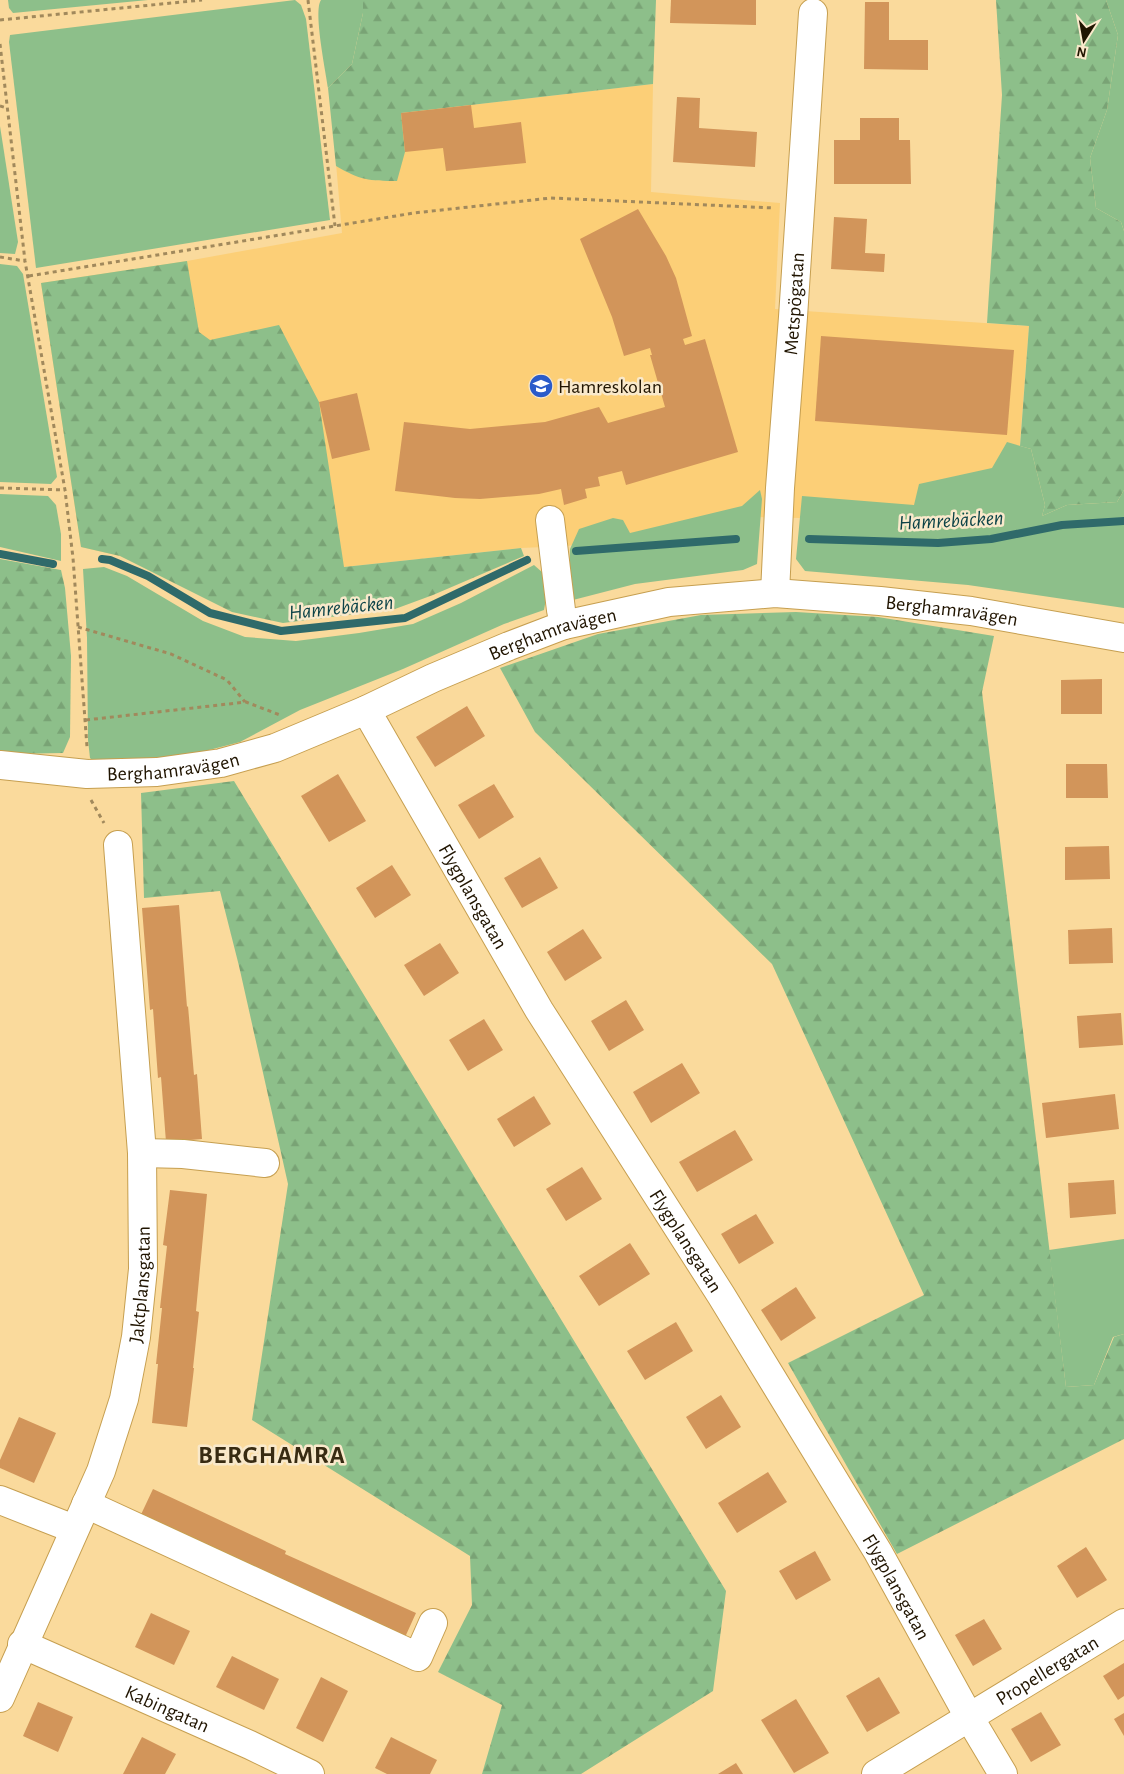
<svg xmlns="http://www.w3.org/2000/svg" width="1124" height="1774" viewBox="0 0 1124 1774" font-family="'Alegreya Sans',sans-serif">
<defs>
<pattern id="forest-firs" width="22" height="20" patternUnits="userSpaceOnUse" patternTransform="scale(1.25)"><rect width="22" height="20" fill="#8dbf8a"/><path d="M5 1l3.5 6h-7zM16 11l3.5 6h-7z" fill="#79a375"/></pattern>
</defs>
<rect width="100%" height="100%" fill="#fada9c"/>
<polygon fill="#fccf77" points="653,84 651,192 780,203 775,309 1029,326 1013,533 800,518 756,517 567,546 521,548 344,567 154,571 120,556 81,547 41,283 187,261 342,233 331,105 401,113"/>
<g fill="#8dbf8a">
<polygon points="8,0 148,0 13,13 9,8"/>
<polygon points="295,0 301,5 306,19 330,220 36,268 9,42 10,35"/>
<path d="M321,0H363V13L352,64L328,88C326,72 313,11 321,0Z"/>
<polygon points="1106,0 1124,0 1124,231 1121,222 1096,208 1090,158 1107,110 1118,35"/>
<polygon points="0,126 18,242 15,254 0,253"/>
<polygon points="0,264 17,266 23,274 57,477 51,484 0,482"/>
<polygon points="1007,442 1031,449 1045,505 1042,516 1067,505 1117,502 1124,490 1124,608 968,585 805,571 796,559 802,496 914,505 919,484 992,468"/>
<polygon points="760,490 762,499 757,564 743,570 635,584 573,600 569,578 570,549 579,529 613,518 623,520 630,533 742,506"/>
<polygon points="0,494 48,496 56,505 61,534 61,561 0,547"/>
<polygon points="534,565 543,573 547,593 544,610 504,624 403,669 300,710 240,742 178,758 97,765 90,758 88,740 87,638 83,569 104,567 127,576 203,621 245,637 296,641 359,633 413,624 461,603"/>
<polygon points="1124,1239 1124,1334 1113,1337 1094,1385 1066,1387 1049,1250"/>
</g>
<g fill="url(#forest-firs)">
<path d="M363,0H656L653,84L401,113L405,152L397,181C369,181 360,180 336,166L328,88L352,64L363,13Z"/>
<polygon points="996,0 1106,0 1118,35 1107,110 1090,158 1096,208 1121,222 1124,231 1124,490 1117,502 1067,505 1042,516 1045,505 1031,449 1020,446 1029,326 987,323 1002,95"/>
<polygon points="187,261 199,332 210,340 279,325 319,402 344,567 521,548 524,556 433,595 395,609 283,623 232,612 120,556 81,547 41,283"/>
<polygon points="0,559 61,570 65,588 71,656 70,737 63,753 13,754 0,752"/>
<polygon points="796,612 878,617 994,636 982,692 1066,1387 1094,1385 1114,1337 1124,1334 1124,1439 897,1554 788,1363 924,1295 772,964 535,732 500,668 598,634 701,615"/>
<polygon points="234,781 726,1591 713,1691 581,1774 482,1774 502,1705 438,1672 472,1605 470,1556 252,1420 288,1184 239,966 220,891 144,898 141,793"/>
</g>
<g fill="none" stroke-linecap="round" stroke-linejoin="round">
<g stroke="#2f6a6a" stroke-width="8">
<polyline points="809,539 938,543 991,539 1062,525 1124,521"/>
<polyline points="576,551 736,539"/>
<polyline points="0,554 53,564"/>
<polyline points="102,559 110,560 148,576 210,613 281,631 405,618 527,560"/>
</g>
</g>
<g fill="#d2955a">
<polygon points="671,0 756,0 756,25 670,23"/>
<polygon points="865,2 889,2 889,40 928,40 928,70 864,69"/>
<polygon points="677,97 700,98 699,128 757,132 755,167 673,162"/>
<polygon points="471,105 474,128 521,122 526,163 446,171 443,148 405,152 401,113"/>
<polygon points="860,118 899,118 899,140 910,140 911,184 834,184 834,140 860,140"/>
<polygon points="638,209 666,256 676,278 692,336 683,339 685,345 705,339 738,452 626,485 622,471 598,477 600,486 585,489 587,498 564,505 561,489 539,494 480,499 455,498 395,491 404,422 470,429 545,422 599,407 608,423 665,407 650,355 652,355 650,348 624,356 612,317 580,239"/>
<polygon points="834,217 867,219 865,253 885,254 884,272 831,269"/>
<polygon points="821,336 1014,350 1007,435 815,421"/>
<polygon points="357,393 370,450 332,459 319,402"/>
<polygon points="1102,679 1102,714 1061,714 1061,680"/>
<polygon points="467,706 485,736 435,767 416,737"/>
<polygon points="1066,764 1107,764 1108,798 1066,798"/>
<polygon points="338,774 366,821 329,842 301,796"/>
<polygon points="494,784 514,817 479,839 458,805"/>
<polygon points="1109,846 1110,879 1065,880 1065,847"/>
<polygon points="540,857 558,888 522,908 504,878"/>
<polygon points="392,865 411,895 375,918 356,888"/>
<polygon points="179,905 187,1007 188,1006 194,1075 197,1074 202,1139 166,1142 161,1077 158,1078 153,1009 150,1010 142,908"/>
<polygon points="1112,928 1113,963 1069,964 1068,930"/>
<polygon points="583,929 602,958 565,981 547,952"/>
<polygon points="440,943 459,973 424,996 404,965"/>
<polygon points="626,1000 644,1030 609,1051 591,1021"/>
<polygon points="1121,1013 1123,1045 1079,1048 1077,1016"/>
<polygon points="484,1019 503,1050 468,1071 449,1040"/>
<polygon points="682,1063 700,1093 651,1123 633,1092"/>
<polygon points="1115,1094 1119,1129 1046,1138 1042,1103"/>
<polygon points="534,1096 551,1124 514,1147 497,1119"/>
<polygon points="735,1130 753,1160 697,1192 679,1162"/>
<polygon points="582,1167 602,1199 566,1221 546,1189"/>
<polygon points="1114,1180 1116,1214 1070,1218 1068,1183"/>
<polygon points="170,1190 207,1194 196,1311 199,1312 193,1368 194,1368 187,1427 152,1423 158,1364 156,1364 162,1308 160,1308 167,1246 163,1245"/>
<polygon points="756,1214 774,1243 739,1264 721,1234"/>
<polygon points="630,1243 650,1274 599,1306 579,1276"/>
<polygon points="796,1287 816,1318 781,1341 761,1310"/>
<polygon points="676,1322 693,1351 645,1380 627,1351"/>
<polygon points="721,1395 741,1427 706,1449 686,1417"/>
<polygon points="19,1417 56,1433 34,1483 0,1468 0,1460"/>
<polygon points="768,1472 787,1502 737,1533 718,1503"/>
<polygon points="153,1489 286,1551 285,1554 416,1613 401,1646 137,1523"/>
<polygon points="1086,1547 1107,1580 1077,1598 1057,1566"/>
<polygon points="815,1551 831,1580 796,1600 779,1571"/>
<polygon points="151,1613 190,1631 174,1665 135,1647"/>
<polygon points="984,1619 1002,1649 973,1666 955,1635"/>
<polygon points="232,1656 279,1679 264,1710 216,1687"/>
<polygon points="1124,1663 1124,1696 1118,1700 1103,1676"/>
<polygon points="321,1677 348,1691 323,1742 296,1728"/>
<polygon points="879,1677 900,1713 867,1732 846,1696"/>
<polygon points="796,1699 829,1753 794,1773 761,1720"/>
<polygon points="38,1702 73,1717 58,1752 23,1736"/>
<polygon points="1041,1712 1061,1745 1031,1762 1011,1729"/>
<polygon points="1124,1713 1124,1736 1114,1719"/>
<polygon points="142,1737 176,1754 165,1774 123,1774"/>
<polygon points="391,1737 437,1760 430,1774 387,1774 375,1768"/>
<polygon points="736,1763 743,1774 718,1774"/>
</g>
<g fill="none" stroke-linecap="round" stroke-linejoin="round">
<g stroke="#c69f50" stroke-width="30">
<g id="minor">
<polyline points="550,520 561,610 564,625"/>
<path id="s1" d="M775,593L780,488L793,317L813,13"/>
<path id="s2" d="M366,710L539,1010L721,1295L878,1552L969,1717L1003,1774"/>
<path id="s3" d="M0,765L87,774L157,772L221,763L275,748L366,710L433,678L509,646L564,625L669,602L775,593L880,601L971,611L1124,638"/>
<polyline points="142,1153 183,1154 265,1163"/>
<polyline points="0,1500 74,1529"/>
<polyline points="86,1504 418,1657 433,1623"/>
<path id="s4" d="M22,1644L250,1745L310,1774"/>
<path id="s5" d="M0,1698L101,1471L124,1399L136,1337L143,1269L142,1153L118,845"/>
<path id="s6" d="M876,1774L1124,1623"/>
</g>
</g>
<g stroke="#a1895c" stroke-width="3" stroke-dasharray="4 4" stroke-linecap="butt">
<polyline points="308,0 335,226"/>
<polyline points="0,20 202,0"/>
<polyline points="0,44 25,261 65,490 73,558 87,747"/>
<polyline points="0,106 7,108"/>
<polyline points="0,257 25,261"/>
<polyline points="29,276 414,213 551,198 774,208"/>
<polyline points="0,488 65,490"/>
<polyline points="78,627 171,654 227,680 245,702"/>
<polyline points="86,720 246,702 280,715"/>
<polyline points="91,800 104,823"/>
</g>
<use href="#minor" stroke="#fff" stroke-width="28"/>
</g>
<defs>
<g id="school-disc" transform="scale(1.25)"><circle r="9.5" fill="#2a5bca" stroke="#f9e9cb"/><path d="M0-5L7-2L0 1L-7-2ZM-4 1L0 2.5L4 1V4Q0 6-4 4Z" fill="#fff"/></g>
</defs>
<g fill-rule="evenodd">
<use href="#school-disc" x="541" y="386"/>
</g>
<g text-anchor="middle" stroke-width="5" stroke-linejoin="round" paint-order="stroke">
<g font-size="20" fill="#201400" stroke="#f9e9cb">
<text dy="7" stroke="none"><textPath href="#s1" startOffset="290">Metspögatan</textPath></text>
<text dy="7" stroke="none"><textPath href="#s3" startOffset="984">Berghamravägen</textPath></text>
<text dy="7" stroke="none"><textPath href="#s3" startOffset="579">Berghamravägen</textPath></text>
<text dy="7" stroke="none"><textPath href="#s3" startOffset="174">Berghamravägen</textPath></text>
<text dy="7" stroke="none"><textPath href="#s2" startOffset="215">Flygplansgatan</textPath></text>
<text dy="7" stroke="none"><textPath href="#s2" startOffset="620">Flygplansgatan</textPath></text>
<text dy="7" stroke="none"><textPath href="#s5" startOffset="440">Jaktplansgatan</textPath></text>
<text dy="7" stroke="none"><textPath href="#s2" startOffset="1025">Flygplansgatan</textPath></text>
<text dy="7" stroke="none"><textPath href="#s6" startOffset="200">Propellergatan</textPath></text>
<text dy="7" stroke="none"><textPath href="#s4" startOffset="159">Kabingatan</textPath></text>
</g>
<g font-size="20" fill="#201400" stroke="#f9e9cb" text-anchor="start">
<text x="558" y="393">Hamreskolan</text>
</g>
<g font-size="21" font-style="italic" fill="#0c4348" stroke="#f9e9cb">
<text transform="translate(951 520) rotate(-3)" y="7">Hamrebäcken</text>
<text transform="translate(341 607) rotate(-6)" y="7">Hamrebäcken</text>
</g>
<g font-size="25" font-weight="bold" letter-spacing="1" fill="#382b12" stroke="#f9e9cb">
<text x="272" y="1463">BERGHAMRA</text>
</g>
</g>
<g transform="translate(1084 40) rotate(191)" stroke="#f9e9cb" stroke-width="4" paint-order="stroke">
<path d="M0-4L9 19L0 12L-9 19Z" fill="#201400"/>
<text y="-8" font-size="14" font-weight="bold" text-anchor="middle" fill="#201400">N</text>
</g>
</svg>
